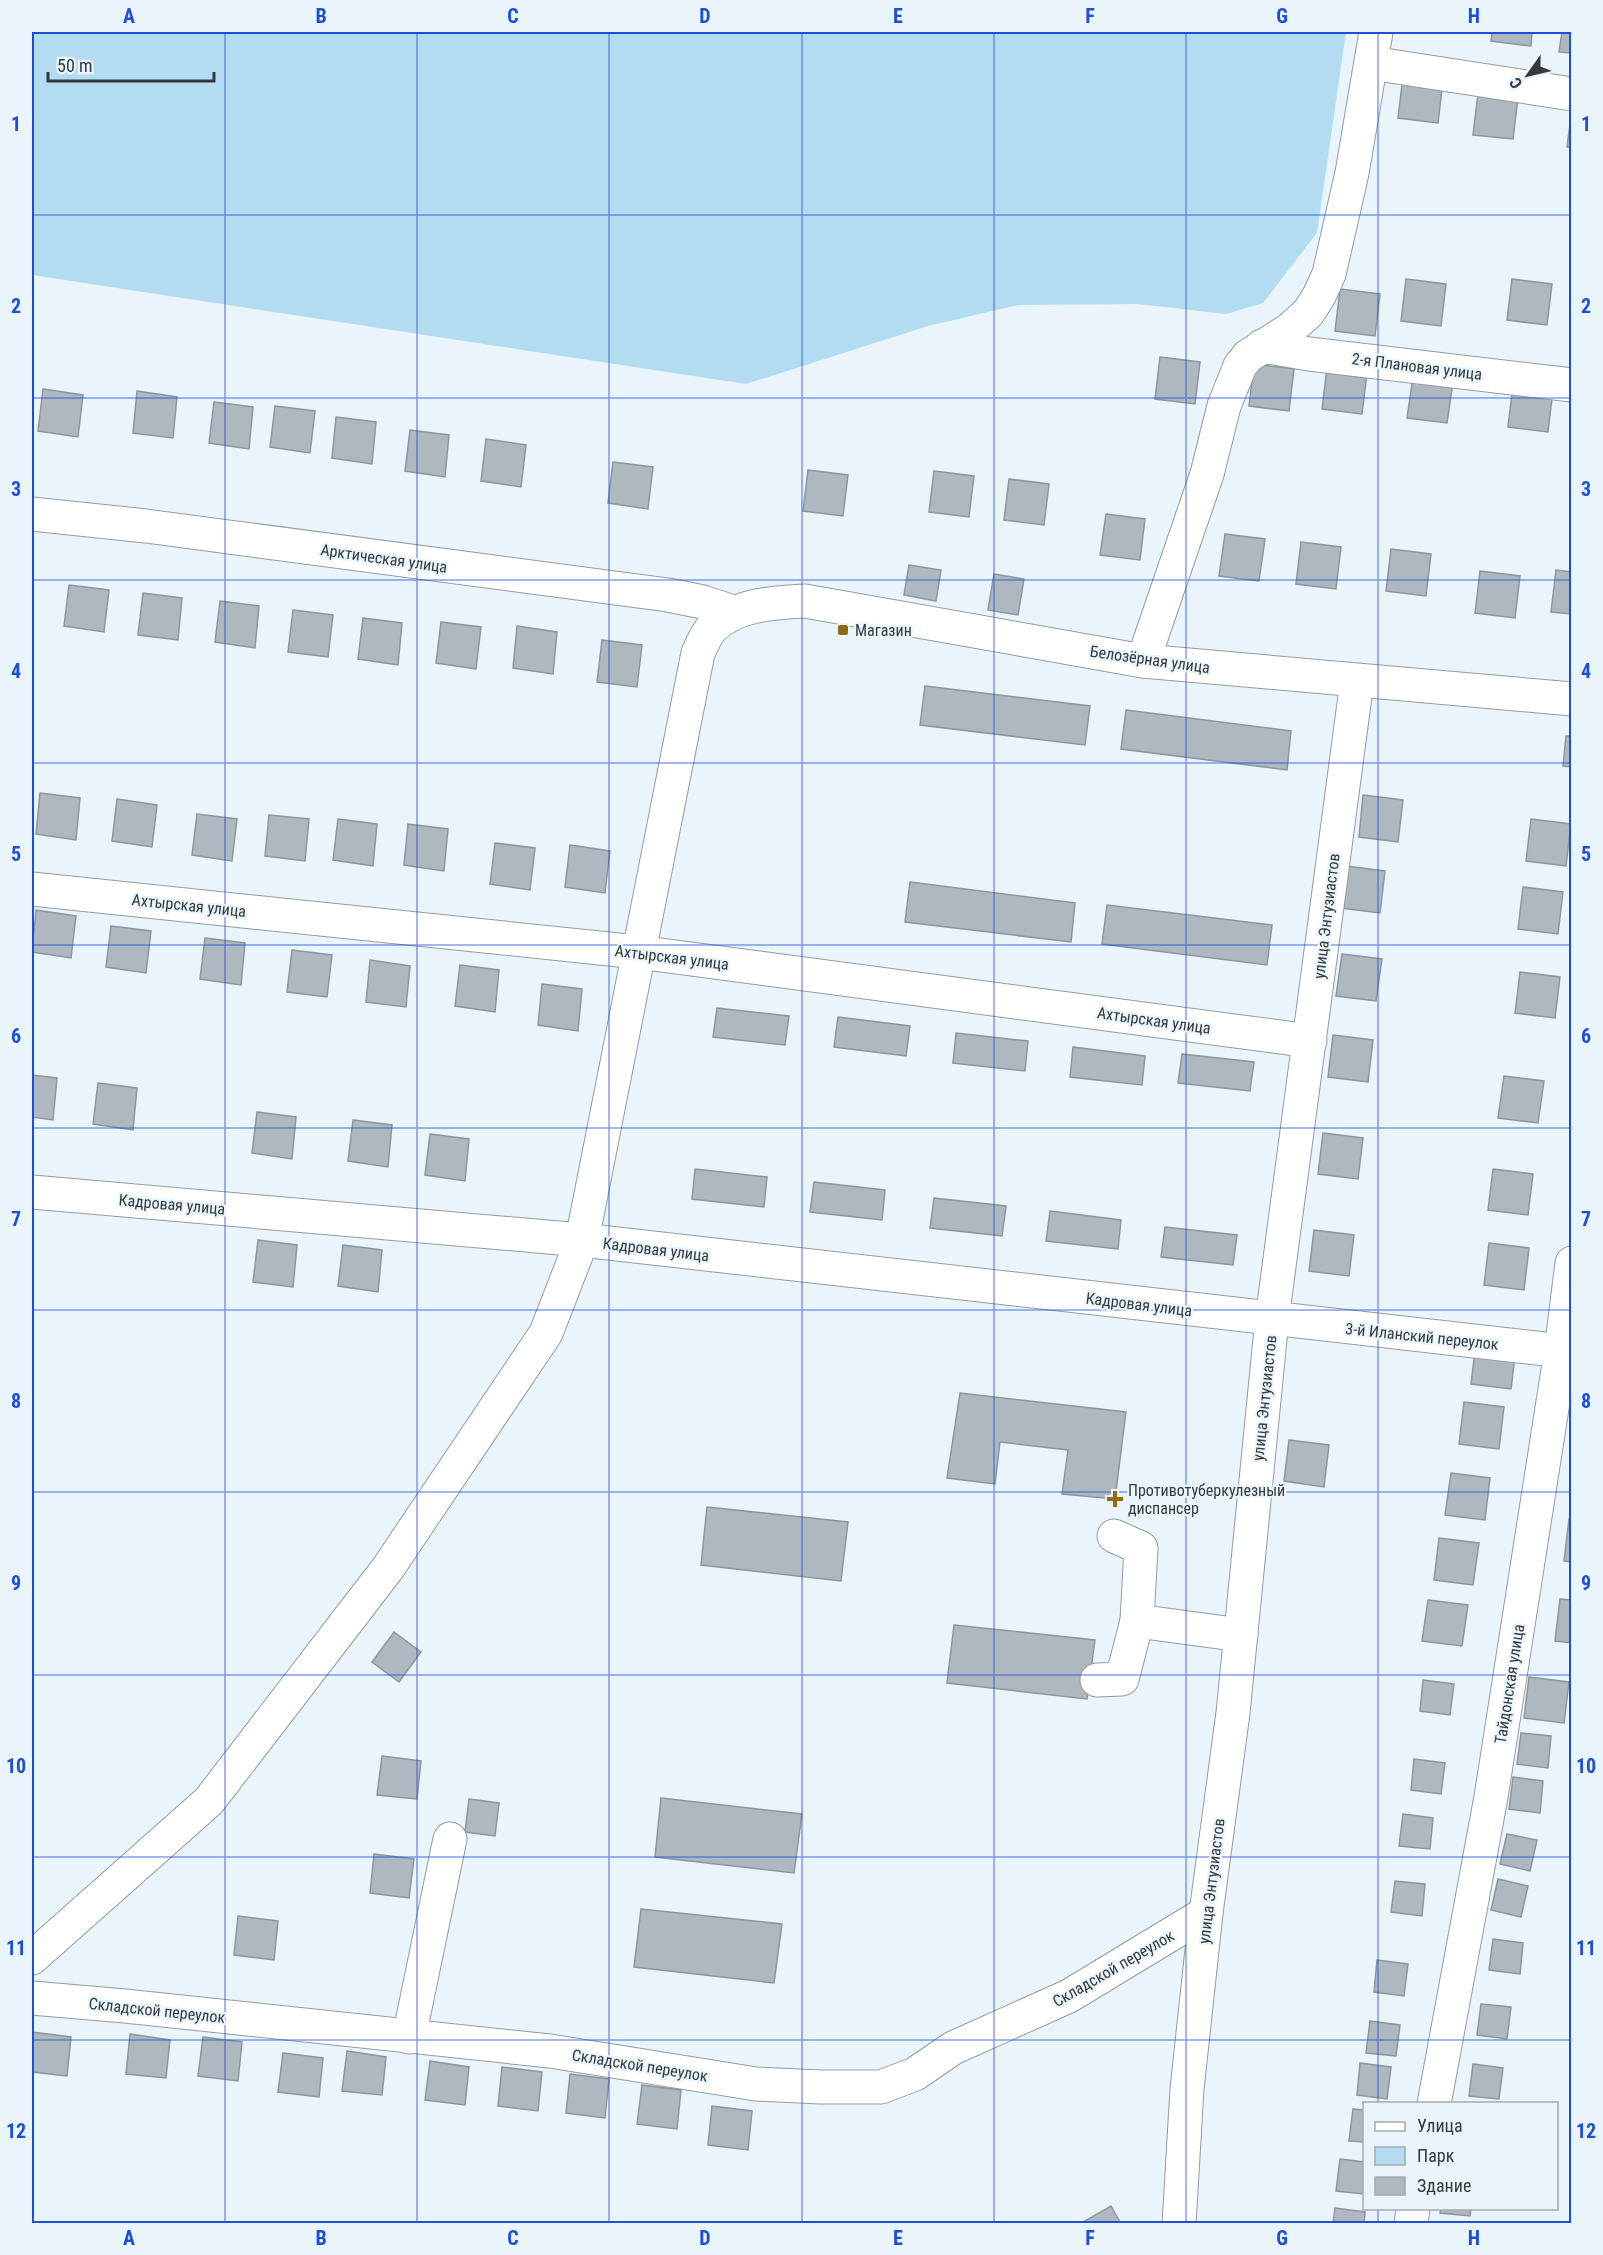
<svg xmlns="http://www.w3.org/2000/svg" width="1603" height="2255" viewBox="0 0 1603 2255" font-family="'Roboto Condensed',sans-serif">
<rect width="100%" height="100%" fill="#eaf5fb"/>
<polygon fill="#b4dcf1" points="32,32 1346,32 1317,233 1263,303 1226,314 1138,304 1018,305 928,326 746,384 32,275"/>
<g fill="#aeb8be" stroke="#8c969c" stroke-width="1.5">
<polygon points="1492,32 1532,32 1531,46 1491,41"/>
<polygon points="1562,32 1572,32 1572,53 1559,52"/>
<polygon points="1403,76 1443,81 1438,123 1398,118"/>
<polygon points="1478,93 1518,98 1513,139 1473,135"/>
<polygon points="1572,109 1572,147 1567,147"/>
<polygon points="1406,279 1446,284 1441,326 1401,321"/>
<polygon points="1512,279 1552,284 1547,325 1507,320"/>
<polygon points="1340,289 1380,294 1375,336 1335,331"/>
<polygon points="1160,357 1200,362 1195,404 1155,399"/>
<polygon points="1254,364 1294,369 1289,411 1249,406"/>
<polygon points="1327,368 1367,373 1362,414 1322,409"/>
<polygon points="1413,377 1453,382 1447,423 1407,418"/>
<polygon points="1513,385 1553,390 1548,432 1508,427"/>
<polygon points="43,389 83,395 78,437 38,431"/>
<polygon points="137,391 177,397 173,438 133,433"/>
<polygon points="214,402 253,407 249,449 209,443"/>
<polygon points="275,406 315,411 310,453 270,447"/>
<polygon points="336,417 376,422 372,464 332,458"/>
<polygon points="410,430 449,435 445,477 405,471"/>
<polygon points="486,439 526,445 521,487 481,481"/>
<polygon points="613,462 653,467 648,509 608,503"/>
<polygon points="808,470 848,475 843,516 803,511"/>
<polygon points="934,471 974,476 969,517 929,512"/>
<polygon points="1009,479 1049,484 1044,525 1004,520"/>
<polygon points="1106,514 1145,519 1140,560 1100,555"/>
<polygon points="1225,534 1265,539 1259,581 1219,576"/>
<polygon points="1301,542 1341,547 1336,589 1296,584"/>
<polygon points="1391,549 1431,554 1426,596 1386,591"/>
<polygon points="909,565 941,570 936,601 904,595"/>
<polygon points="1556,570 1572,572 1572,614 1551,612"/>
<polygon points="1480,571 1520,576 1515,618 1475,613"/>
<polygon points="994,574 1024,579 1018,615 988,610"/>
<polygon points="69,585 109,590 104,632 64,626"/>
<polygon points="143,593 182,598 178,640 138,635"/>
<polygon points="220,601 259,606 255,648 215,642"/>
<polygon points="293,610 333,615 328,657 288,652"/>
<polygon points="363,618 402,623 398,665 358,659"/>
<polygon points="441,622 481,627 476,669 436,663"/>
<polygon points="517,626 557,632 553,674 513,668"/>
<polygon points="602,640 642,645 637,687 597,682"/>
<polygon points="925,686 1090,706 1085,745 920,725"/>
<polygon points="1126,710 1291,731 1287,770 1121,749"/>
<polygon points="1566,736 1572,736 1572,767 1563,766"/>
<polygon points="40,793 80,798 76,840 36,834"/>
<polygon points="1363,795 1403,800 1398,842 1359,837"/>
<polygon points="117,799 157,805 152,847 112,841"/>
<polygon points="197,814 237,819 232,861 192,855"/>
<polygon points="269,815 309,819 305,861 265,856"/>
<polygon points="338,819 377,824 373,866 333,860"/>
<polygon points="1531,819 1571,824 1566,866 1526,861"/>
<polygon points="408,824 448,829 444,871 404,865"/>
<polygon points="495,843 535,848 530,890 490,884"/>
<polygon points="570,845 610,851 605,893 565,887"/>
<polygon points="1346,866 1385,871 1380,913 1341,908"/>
<polygon points="910,882 1075,903 1071,942 905,922"/>
<polygon points="1523,887 1563,892 1558,934 1518,929"/>
<polygon points="1107,905 1272,925 1267,965 1102,944"/>
<polygon points="36,910 76,916 71,958 32,952"/>
<polygon points="111,926 151,931 146,973 106,967"/>
<polygon points="205,938 245,943 241,985 200,979"/>
<polygon points="292,950 332,955 327,997 287,992"/>
<polygon points="1342,954 1382,959 1376,1001 1336,996"/>
<polygon points="370,960 410,966 406,1007 366,1002"/>
<polygon points="460,965 499,970 495,1012 455,1006"/>
<polygon points="1520,972 1560,977 1555,1018 1515,1013"/>
<polygon points="542,984 582,989 578,1031 538,1025"/>
<polygon points="717,1008 789,1016 785,1045 713,1037"/>
<polygon points="838,1017 910,1026 906,1056 834,1047"/>
<polygon points="956,1033 1028,1041 1025,1071 953,1063"/>
<polygon points="1333,1035 1373,1040 1368,1082 1328,1077"/>
<polygon points="1073,1047 1145,1056 1142,1085 1070,1077"/>
<polygon points="1182,1054 1254,1062 1250,1091 1178,1083"/>
<polygon points="32,1075 57,1078 53,1120 32,1117"/>
<polygon points="1504,1076 1544,1081 1538,1123 1498,1118"/>
<polygon points="98,1083 137,1088 133,1130 93,1124"/>
<polygon points="257,1112 296,1117 292,1159 252,1153"/>
<polygon points="353,1120 392,1125 388,1167 348,1161"/>
<polygon points="1323,1133 1363,1138 1358,1179 1318,1174"/>
<polygon points="430,1134 469,1139 465,1181 425,1175"/>
<polygon points="695,1169 767,1177 764,1207 692,1199"/>
<polygon points="1493,1169 1533,1174 1528,1215 1488,1210"/>
<polygon points="814,1182 885,1190 882,1220 810,1212"/>
<polygon points="934,1198 1006,1206 1002,1236 930,1228"/>
<polygon points="1050,1211 1121,1220 1118,1249 1046,1241"/>
<polygon points="1165,1227 1237,1235 1233,1265 1161,1257"/>
<polygon points="1314,1230 1354,1235 1349,1276 1309,1271"/>
<polygon points="258,1240 297,1245 293,1287 253,1282"/>
<polygon points="1489,1243 1529,1248 1524,1290 1484,1285"/>
<polygon points="343,1245 382,1250 378,1292 338,1286"/>
<polygon points="1476,1343 1516,1348 1511,1389 1471,1384"/>
<polygon points="960,1393 1126,1412 1115,1499 1062,1494 1068,1450 1000,1442 995,1484 947,1478"/>
<polygon points="1464,1402 1504,1407 1499,1449 1459,1444"/>
<polygon points="1289,1440 1329,1445 1324,1487 1284,1481"/>
<polygon points="1451,1473 1490,1478 1485,1520 1445,1515"/>
<polygon points="707,1507 848,1522 841,1581 701,1565"/>
<polygon points="1569,1519 1572,1520 1572,1562 1564,1561"/>
<polygon points="1439,1538 1479,1543 1473,1585 1434,1580"/>
<polygon points="1560,1599 1572,1600 1572,1643 1555,1641"/>
<polygon points="1428,1600 1468,1605 1462,1646 1422,1641"/>
<polygon points="954,1625 1095,1640 1087,1699 947,1683"/>
<polygon points="394,1632 421,1652 399,1682 372,1662"/>
<polygon points="1529,1677 1569,1682 1564,1723 1524,1718"/>
<polygon points="1423,1680 1454,1684 1450,1715 1420,1711"/>
<polygon points="1521,1733 1551,1736 1548,1768 1517,1764"/>
<polygon points="382,1756 421,1761 417,1799 377,1795"/>
<polygon points="1414,1759 1445,1763 1441,1794 1411,1790"/>
<polygon points="1513,1777 1543,1781 1540,1813 1509,1809"/>
<polygon points="661,1798 802,1814 794,1873 655,1857"/>
<polygon points="469,1799 499,1803 495,1836 465,1832"/>
<polygon points="1403,1814 1433,1818 1430,1849 1399,1846"/>
<polygon points="1507,1834 1537,1840 1530,1871 1500,1864"/>
<polygon points="374,1854 414,1859 409,1898 370,1893"/>
<polygon points="1498,1879 1528,1886 1521,1917 1491,1910"/>
<polygon points="1395,1881 1425,1884 1422,1916 1391,1912"/>
<polygon points="641,1909 782,1924 774,1983 634,1967"/>
<polygon points="238,1916 278,1921 274,1960 234,1955"/>
<polygon points="1493,1939 1523,1943 1520,1974 1489,1970"/>
<polygon points="1377,1960 1408,1964 1404,1996 1374,1992"/>
<polygon points="1481,2004 1511,2007 1507,2039 1477,2035"/>
<polygon points="1370,2021 1400,2025 1396,2056 1366,2053"/>
<polygon points="32,2032 71,2037 67,2076 32,2072"/>
<polygon points="130,2034 170,2040 166,2078 126,2074"/>
<polygon points="203,2037 242,2042 238,2081 198,2076"/>
<polygon points="347,2051 386,2057 382,2095 342,2091"/>
<polygon points="283,2053 323,2058 319,2097 278,2092"/>
<polygon points="430,2061 469,2067 465,2105 425,2100"/>
<polygon points="1360,2063 1391,2067 1387,2099 1357,2095"/>
<polygon points="1473,2064 1503,2068 1499,2099 1469,2096"/>
<polygon points="502,2067 542,2072 538,2111 498,2106"/>
<polygon points="570,2074 609,2079 605,2118 566,2113"/>
<polygon points="642,2085 681,2090 677,2129 637,2124"/>
<polygon points="712,2106 752,2111 748,2150 708,2145"/>
<polygon points="1353,2109 1364,2110 1364,2142 1349,2141"/>
<polygon points="1340,2159 1364,2162 1364,2194 1336,2191"/>
<polygon points="1111,2206 1121,2224 1084,2224 1083,2222"/>
<polygon points="1335,2208 1365,2212 1364,2224 1333,2224"/>
<polygon points="1441,2208 1471,2208 1470,2216 1440,2213"/>
</g>
<g fill="none" stroke-linecap="round" stroke-linejoin="round">
<g stroke="#929ca2" stroke-width="35">
<g id="minor">
<polyline points="1371,63 1572,94"/>
<polyline points="1262,346 1309,354 1572,385"/>
<polyline points="32,514 146,526 668,595 703,602 733,612"/>
<polyline points="1143,661 1207,474 1224,406 1240,366 1248,356 1289,330 1308,313 1319,296 1329,274 1352,173 1376,32"/>
<polyline points="32,889 638,952 1310,1041"/>
<polyline points="32,1192 582,1240 1572,1352"/>
<polyline points="1114,1536 1141,1548 1137,1621 1241,1635"/>
<polyline points="1097,1680 1122,1679 1137,1621"/>
<path d="M32,1958L209,1801L388,1568L546,1333L582,1240L698,653C702,645 706,634 712,628C736,604 773,603 805,601L1143,661L1572,699"/>
<polyline points="32,1998 125,2006 550,2051 756,2084 820,2087 881,2087 915,2074 953,2048 1069,1996 1206,1913"/>
<polyline points="409,2037 450,1839"/>
<polyline points="1434,2104 1491,1797 1561,1351 1572,1263"/>
<polyline points="1179,2224 1187,2089 1206,1913 1233,1713 1272,1319 1357,681"/>
<polyline points="1411,2224 1413,2208"/>
</g>
</g>
<use href="#minor" stroke="#fff" stroke-width="33"/>
</g>
<path fill="none" stroke="#1d4ed8" stroke-width="1.5" stroke-opacity="0.55" d="M225,32V2224M417,32V2224M609,32V2224M802,32V2224M994,32V2224M1186,32V2224M1378,32V2104M32,215H1572M32,398H1572M32,580H1572M32,763H1572M32,945H1572M32,1128H1572M32,1310H1572M32,1492H1572M32,1675H1572M32,1857H1572M32,2040H1572M1378,2208V2224"/>
<g fill="#916b12" stroke="#eaf5fb" stroke-width="2">
<rect x="837" y="624" width="12" height="12" rx="3"/>
<path d="M1112 1490h6v6h6v6h-6v6h-6v-6h-6v-6h6z"/>
</g>
<g text-anchor="middle" stroke-width="4.5" stroke-linejoin="round" paint-order="stroke">
<g font-size="16" fill="#35393b" stroke="#eaf5fb">
<text transform="translate(1417 366) rotate(7)" y="6">2-я Плановая улица</text>
<text transform="translate(384 558) rotate(8)" y="6">Арктическая улица</text>
<text transform="translate(1150 659) rotate(8)" y="6">Белозёрная улица</text>
<text transform="translate(189 905) rotate(6)" y="6">Ахтырская улица</text>
<text transform="translate(1326 916) rotate(-83)" y="6">улица Энтузиастов</text>
<text transform="translate(672 957) rotate(7)" y="6">Ахтырская улица</text>
<text transform="translate(1154 1020) rotate(8)" y="6">Ахтырская улица</text>
<text transform="translate(172 1204) rotate(5)" y="6">Кадровая улица</text>
<text transform="translate(656 1249) rotate(7)" y="6">Кадровая улица</text>
<text transform="translate(1139 1304) rotate(7)" y="6">Кадровая улица</text>
<text transform="translate(1422 1336) rotate(6)" y="6">3-й Иланский переулок</text>
<text transform="translate(1264 1398) rotate(-84)" y="6">улица Энтузиастов</text>
<text transform="translate(1509 1684) rotate(-81)" y="6">Тайдонская улица</text>
<text transform="translate(1211 1881) rotate(-83)" y="6">улица Энтузиастов</text>
<text transform="translate(1113 1968) rotate(-30)" y="6">Складской переулок</text>
<text transform="translate(157 2010) rotate(6)" y="6">Складской переулок</text>
<text transform="translate(640 2065) rotate(9)" y="6">Складской переулок</text>
</g>
<g font-size="16" fill="#35393b" stroke="#eaf5fb" text-anchor="start">
<text x="855" y="636">Магазин</text>
<text x="1128" y="1496">Противотуберкулезный<tspan x="1128" dy="18">диспансер</tspan></text>
</g>
</g>
<rect width="1603" height="2255" fill="none" stroke="#eaf5fb" stroke-width="66"/>
<rect x="1363" y="2102" width="195" height="108" fill="#eaf5fb" stroke="#a2aaae" stroke-width="1.5"/>
<rect x="1375" y="2122" width="30" height="9" fill="#ffffff" stroke="#a2aaae" stroke-width="1.5"/>
<text x="1417" y="2132" font-size="18" fill="#35393b">Улица</text>
<rect x="1375" y="2147" width="30" height="18" fill="#b4dcf1" stroke="#a2aaae" stroke-width="1.5"/>
<text x="1417" y="2162" font-size="18" fill="#35393b">Парк</text>
<rect x="1375" y="2177" width="30" height="18" fill="#aeb8be" stroke="#a2aaae" stroke-width="1.5"/>
<text x="1417" y="2192" font-size="18" fill="#35393b">Здание</text>
<g transform="translate(1528 75) rotate(236)" stroke="#eaf5fb" stroke-width="4.5" paint-order="stroke">
<path d="M0-4.5L10 22L0 15L-10 22Z" fill="#35393b"/>
<text y="-9" font-size="16" font-weight="bold" text-anchor="middle" fill="#35393b">С</text>
</g>
<path d="M48 72v9h166v-9" fill="none" stroke="#35393b" stroke-width="3"/>
<text x="57" y="72" font-size="18" fill="#35393b" stroke="#eaf5fb" stroke-width="4.5" paint-order="stroke">50 m</text>
<rect x="33" y="33" width="1537" height="2189" fill="none" stroke="#1d4ed8" stroke-width="2"/>
<g font-size="20" text-anchor="middle" font-weight="bold" fill="#1d4ed8">
<text x="129" y="23">A</text>
<text x="321" y="23">B</text>
<text x="513" y="23">C</text>
<text x="705" y="23">D</text>
<text x="898" y="23">E</text>
<text x="1090" y="23">F</text>
<text x="1282" y="23">G</text>
<text x="1474" y="23">H</text>
<text x="16" y="131">1</text>
<text x="1586" y="131">1</text>
<text x="16" y="313">2</text>
<text x="1586" y="313">2</text>
<text x="16" y="496">3</text>
<text x="1586" y="496">3</text>
<text x="16" y="678">4</text>
<text x="1586" y="678">4</text>
<text x="16" y="861">5</text>
<text x="1586" y="861">5</text>
<text x="16" y="1043">6</text>
<text x="1586" y="1043">6</text>
<text x="16" y="1226">7</text>
<text x="1586" y="1226">7</text>
<text x="16" y="1408">8</text>
<text x="1586" y="1408">8</text>
<text x="16" y="1590">9</text>
<text x="1586" y="1590">9</text>
<text x="16" y="1773">10</text>
<text x="1586" y="1773">10</text>
<text x="16" y="1955">11</text>
<text x="1586" y="1955">11</text>
<text x="16" y="2138">12</text>
<text x="1586" y="2138">12</text>
<text x="129" y="2245">A</text>
<text x="321" y="2245">B</text>
<text x="513" y="2245">C</text>
<text x="705" y="2245">D</text>
<text x="898" y="2245">E</text>
<text x="1090" y="2245">F</text>
<text x="1282" y="2245">G</text>
<text x="1474" y="2245">H</text>
</g>
</svg>
